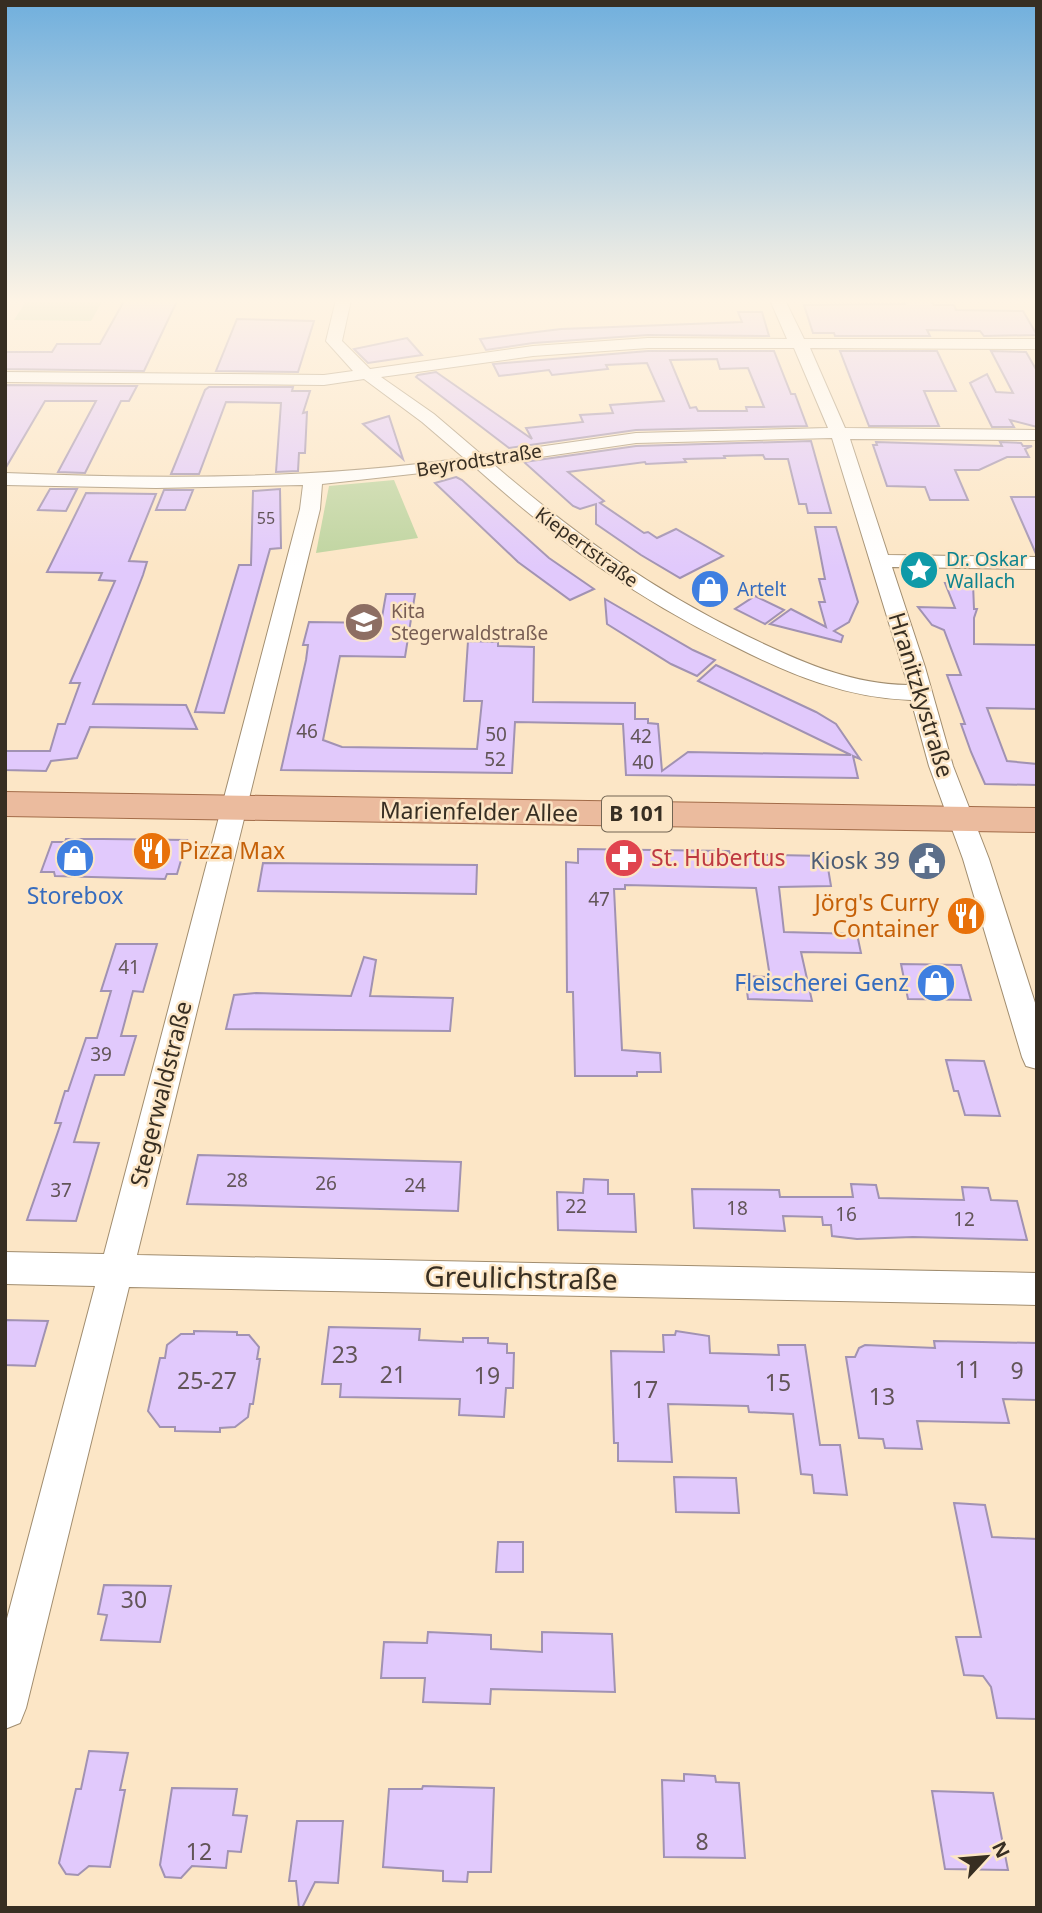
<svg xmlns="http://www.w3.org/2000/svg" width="1042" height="1913" viewBox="0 0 1042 1913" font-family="'Noto Sans',sans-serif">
<rect width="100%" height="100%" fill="#fce6c6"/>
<g fill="#bed49f">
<polygon points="27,300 103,300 91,321 14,320"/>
<polygon points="394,480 418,538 316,553 329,486"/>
</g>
<g fill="#e1c9fc" stroke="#a192b2" stroke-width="2" fill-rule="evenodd">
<polygon points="902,300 931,300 934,305 954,305 956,310 1023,311 1037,335 984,336 980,331 927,330 930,336 835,336 834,333 813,333 804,305 905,304"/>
<polygon points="124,301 177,301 144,371 5,369 5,352 52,352 57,344 100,344"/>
<polygon points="738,312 762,312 769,336 648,335 533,343 486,350 480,339 561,329 742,322"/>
<polygon points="237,319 314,321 298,372 216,371"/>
<polygon points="407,338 422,355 368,363 354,349"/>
<path d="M648,351H774L791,394H795L807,426L636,430L509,448L416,377L418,375L436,372L532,439L526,428L583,422L580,415L613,413L610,405L664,401L647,363L606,365L608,369L552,375L549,370L499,376L493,364ZM717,359L720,369L748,368L764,407H746L747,411H698L696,407L690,408L670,360Z"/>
<polygon points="840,351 937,351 956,391 924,391 939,426 869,426"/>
<polygon points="991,351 1026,352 1037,371 1037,427 1010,420 1014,427 992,427 970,383 987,374 996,392 1013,393"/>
<polygon points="5,385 137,386 129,401 121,401 85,473 58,472 96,401 45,401 5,469"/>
<polygon points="209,387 293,387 292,391 310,391 303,413 307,412 305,453 299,453 298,471 276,472 281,403 226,402 199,474 171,474 205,390"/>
<polygon points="389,416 403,459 363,424"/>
<polygon points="811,441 831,513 808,513 806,504 799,504 788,459 765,459 763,455 724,456 725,458 684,459 686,462 646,464 645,462 568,472 604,501 600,503 644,533 648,532 657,538 676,529 723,556 680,578 641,555 596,524 596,504 580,509 573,506 524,462 636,446"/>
<polygon points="876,442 1002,446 1000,442 1021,443 1023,446 1032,446 1025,449 1029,457 1007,457 979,470 955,470 968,500 930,500 925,487 887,486 873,445 877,445"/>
<polygon points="456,477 462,480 549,558 594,589 570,600 518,562 435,483"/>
<polygon points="50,489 77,489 66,511 38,510"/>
<polygon points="280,489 281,548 270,549 224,713 195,712 239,565 251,565 253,491"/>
<polygon points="164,490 193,490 185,510 156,510"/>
<polygon points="86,493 156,494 129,561 147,562 143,575 93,704 186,705 197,729 90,727 77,758 51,761 46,771 5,770 5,751 50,751 58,724 65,724 80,683 70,683 115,581 99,580 102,573 47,572"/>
<polygon points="1011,497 1037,497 1037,554 1036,554"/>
<polygon points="815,527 836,527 858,602 849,622 834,631 843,636 841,642 770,624 791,609 826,627 819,602 825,602 819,579 825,579"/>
<polygon points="945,583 973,583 974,609 977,609 974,618 974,644 1037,645 1037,709 987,708 1007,761 1037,764 1037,785 985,784 971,752 961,724 965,724 947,675 961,675 944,630 932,625 918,607 955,608"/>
<polygon points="386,594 415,594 405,657 340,656 323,740 342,747 477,749 482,701 464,701 468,641 498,642 498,646 534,647 533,702 635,703 635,719 648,719 648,723 658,724 662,771 688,752 851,755 698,681 716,665 816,712 836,724 860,759 853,756 858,778 626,775 623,724 515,722 512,773 281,770 306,660 308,645 303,645 309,622 381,623"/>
<polygon points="755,596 784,610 765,624 735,609"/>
<polygon points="605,599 693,650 715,660 697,676 671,664 607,624"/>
<polygon points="66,839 103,839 187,840 177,874 167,874 165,879 55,876 54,872 41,872 52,842 65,842"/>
<polygon points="578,849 729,851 730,854 826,856 831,886 779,887 784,932 857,934 861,953 801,952 812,1001 748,999 745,976 770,977 756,888 625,885 625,889 614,889 622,1050 660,1053 661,1072 637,1072 637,1076 575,1076 573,992 567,992 566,862 578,863"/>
<polygon points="263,863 477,865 476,894 258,891"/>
<polygon points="116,944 157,944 143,992 133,991 121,1036 136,1036 124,1075 95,1075 74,1142 99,1143 76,1221 27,1220 61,1123 55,1123 65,1091 68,1091 86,1038 97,1038 111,991 101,991"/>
<polygon points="364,957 376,960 370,996 453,998 450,1031 226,1029 234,995 256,993 351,996"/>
<polygon points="901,964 961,965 971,1000 908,999"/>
<polygon points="946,1060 984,1061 1000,1116 965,1115 958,1091 954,1091"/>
<polygon points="198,1155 461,1162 458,1211 187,1204"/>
<polygon points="584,1179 608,1180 608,1194 634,1194 636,1232 558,1230 557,1192 583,1193"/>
<polygon points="851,1184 876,1185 879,1198 964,1200 962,1187 988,1188 991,1200 1017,1201 1027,1240 913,1237 857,1239 832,1236 831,1225 823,1225 822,1217 783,1216 785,1231 694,1228 692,1189 779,1190 780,1197 853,1197"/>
<polygon points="5,1320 48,1321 35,1366 5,1365"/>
<polygon points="329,1327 420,1329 419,1340 463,1342 463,1338 488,1338 488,1343 507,1344 507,1353 514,1353 513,1388 506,1388 504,1417 459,1415 460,1399 340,1397 341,1384 322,1384"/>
<polygon points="194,1331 237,1332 237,1335 249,1335 259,1347 257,1359 260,1359 253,1404 250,1404 248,1417 235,1427 220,1428 220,1432 175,1431 175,1427 160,1427 148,1411 160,1358 165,1358 167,1345 181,1334 194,1334"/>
<polygon points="676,1331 709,1336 710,1353 779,1355 778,1345 805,1345 820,1445 840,1445 847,1495 814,1493 812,1475 801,1474 793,1414 749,1412 748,1406 668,1404 672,1462 618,1461 618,1443 614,1443 611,1351 664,1352 663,1335 675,1335"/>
<polygon points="934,1341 1037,1343 1037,1400 1003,1399 1009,1423 917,1421 922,1449 885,1448 883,1439 859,1438 846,1357 855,1357 859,1348 865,1345 935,1348"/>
<polygon points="674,1477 736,1478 739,1513 676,1512"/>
<polygon points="954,1503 985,1505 992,1537 1037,1539 1037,1719 997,1718 991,1687 983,1676 964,1675 956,1637 981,1637"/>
<polygon points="498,1542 523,1542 523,1572 496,1572"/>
<polygon points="104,1585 171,1586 160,1642 101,1640 107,1615 98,1614"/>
<polygon points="428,1632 491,1635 491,1649 542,1652 542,1632 612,1634 615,1692 491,1689 490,1704 423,1702 425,1678 381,1678 384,1642 427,1643"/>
<polygon points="89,1751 128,1753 120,1790 125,1790 110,1867 89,1866 78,1875 66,1874 59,1863 76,1789 81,1789"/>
<polygon points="684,1774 715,1776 716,1782 739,1783 745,1858 664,1857 662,1780 684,1781"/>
<polygon points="423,1786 494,1788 491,1872 468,1872 467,1882 443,1881 443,1871 383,1867 389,1789 422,1789"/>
<polygon points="172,1788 237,1789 233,1815 247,1816 241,1852 228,1851 226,1868 192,1866 181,1878 165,1877 160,1865"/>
<polygon points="932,1791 993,1793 1008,1870 945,1869"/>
<polygon points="297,1821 343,1821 338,1883 315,1882 302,1908 299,1908 296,1881 289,1881"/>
</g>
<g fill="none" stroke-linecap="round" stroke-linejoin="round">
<g stroke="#a18d6f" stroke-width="2">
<path id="minor" d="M336,300H351L342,341L370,369L533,346L648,338L787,339L770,300H785L804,339H1037V349L810,348L845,428L1037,430V440L850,439L888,555L1037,557V569L892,567L925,667L953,766L989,859L1037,1009V1069L1026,1066L1022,1057L963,859L929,766L911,700C847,698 791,675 734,646C632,596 559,542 475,467L322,484L320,509L137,1255L1037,1273V1305L129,1287L26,1708L20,1723L5,1729V1626L95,1286L5,1284V1252L104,1254L300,509L303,485L156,488L5,485V473C159,479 312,480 464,458L422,422L364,379L324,385L5,382V372L324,375L353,371L326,341ZM648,348H794L828,428L636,433L482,455L434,414L381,377L533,356ZM832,438L908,685C849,684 799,661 747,636C651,589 573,533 493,464L636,443Z"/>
</g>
<g stroke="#a36c49" stroke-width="2">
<polygon id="primary" points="5,792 1037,808 1037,832 5,816"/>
</g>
<use href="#minor" fill="#fff" fill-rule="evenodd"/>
<use href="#primary" fill="#ebbb9e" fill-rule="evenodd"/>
</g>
<linearGradient id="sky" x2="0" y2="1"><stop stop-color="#70afdd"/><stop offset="0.53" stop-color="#fef4e5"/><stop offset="1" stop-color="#fef4e5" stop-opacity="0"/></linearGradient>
<rect width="1042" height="568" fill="url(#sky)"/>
<defs>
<g id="sight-disc" transform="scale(2.0125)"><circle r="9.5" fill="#0f9aa8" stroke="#fce6c6"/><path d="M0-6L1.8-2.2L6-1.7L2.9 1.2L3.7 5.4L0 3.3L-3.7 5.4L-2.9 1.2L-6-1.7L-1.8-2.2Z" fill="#fff"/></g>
<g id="shop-disc" transform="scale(2.0125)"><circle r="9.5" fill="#3f7fe0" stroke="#fce6c6"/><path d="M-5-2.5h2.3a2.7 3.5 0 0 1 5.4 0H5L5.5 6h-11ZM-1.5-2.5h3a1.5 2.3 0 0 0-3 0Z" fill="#fff"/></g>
<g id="school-disc" transform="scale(2.0125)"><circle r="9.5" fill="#8d6e63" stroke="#fce6c6"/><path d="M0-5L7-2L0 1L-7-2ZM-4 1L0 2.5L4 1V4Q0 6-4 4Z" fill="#fff"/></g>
<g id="restaurant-disc" transform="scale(2.0125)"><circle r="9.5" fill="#e8710a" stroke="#fce6c6"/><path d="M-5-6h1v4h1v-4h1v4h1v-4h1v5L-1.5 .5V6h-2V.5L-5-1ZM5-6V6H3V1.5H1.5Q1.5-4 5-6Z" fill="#fff"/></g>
<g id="pharmacy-disc" transform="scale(2.0125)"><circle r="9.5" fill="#e0444e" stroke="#fce6c6"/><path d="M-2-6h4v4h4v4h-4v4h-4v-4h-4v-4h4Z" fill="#fff"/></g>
<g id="civic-disc" transform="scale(2.0125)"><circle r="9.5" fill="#5c6f8a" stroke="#fce6c6"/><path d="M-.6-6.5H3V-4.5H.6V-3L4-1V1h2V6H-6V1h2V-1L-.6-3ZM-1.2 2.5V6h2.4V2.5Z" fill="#fff"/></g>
</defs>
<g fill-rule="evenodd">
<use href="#sight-disc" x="919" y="570"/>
<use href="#shop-disc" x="710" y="589"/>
<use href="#school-disc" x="364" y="622"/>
<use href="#restaurant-disc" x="152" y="851"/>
<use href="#shop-disc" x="75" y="858"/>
<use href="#pharmacy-disc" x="624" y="858"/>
<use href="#civic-disc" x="927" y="861"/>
<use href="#restaurant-disc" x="966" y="916"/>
<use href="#shop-disc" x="936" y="983"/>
</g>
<g text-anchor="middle" stroke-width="5" stroke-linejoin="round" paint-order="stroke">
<g font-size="16" fill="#625558">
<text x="266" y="524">55</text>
</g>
<g font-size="19" fill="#372e22" stroke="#fce6c6">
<text transform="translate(479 460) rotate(-9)" y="7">Beyrodtstraße</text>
<text transform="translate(587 547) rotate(36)" y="7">Kiepertstraße</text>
</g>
<g font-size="19" fill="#0d838f" stroke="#fce6c6" text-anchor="start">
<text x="946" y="566">Dr. Oskar<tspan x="946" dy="22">Wallach</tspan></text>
</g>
<g font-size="19" fill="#366cbe" stroke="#fce6c6" text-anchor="start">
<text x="737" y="596">Artelt</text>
</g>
<g font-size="19" fill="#785e54" stroke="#fce6c6" text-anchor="start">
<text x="391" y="618">Kita<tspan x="391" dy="22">Stegerwaldstraße</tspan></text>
</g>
<g font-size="19" fill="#625558">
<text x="307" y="738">46</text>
<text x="496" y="741">50</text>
<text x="641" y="743">42</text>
<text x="495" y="766">52</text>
<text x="643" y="769">40</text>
<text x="599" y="906">47</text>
<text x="129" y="974">41</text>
<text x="101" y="1061">39</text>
<text x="237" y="1187">28</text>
<text x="326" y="1190">26</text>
<text x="415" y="1192">24</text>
<text x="61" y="1197">37</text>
<text x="576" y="1213">22</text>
<text x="737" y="1215">18</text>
<text x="846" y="1221">16</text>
<text x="964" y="1226">12</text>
</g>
<rect fill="#fce6c6" stroke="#726553" stroke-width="2" x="602" y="796.5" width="70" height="35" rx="5"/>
<g font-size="21" font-weight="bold" fill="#372e22">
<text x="637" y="821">B 101</text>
</g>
<g font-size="23" fill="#372e22" stroke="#fce6c6">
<text transform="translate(921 695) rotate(73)" y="8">Hranitzkystraße</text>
<text transform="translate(479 812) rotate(1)" y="8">Marienfelder Allee</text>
<text transform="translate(161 1094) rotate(-76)" y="8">Stegerwaldstraße</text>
</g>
<g font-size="23" fill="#c56008" stroke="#fce6c6" text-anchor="start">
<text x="179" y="859">Pizza Max</text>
<text x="939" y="911" text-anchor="end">Jörg's Curry<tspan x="939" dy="26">Container</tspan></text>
</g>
<g font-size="23" fill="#be3a42" stroke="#fce6c6" text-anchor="start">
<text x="651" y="866">St. Hubertus</text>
</g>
<g font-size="23" fill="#4e5e75" stroke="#fce6c6" text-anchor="end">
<text x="900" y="869">Kiosk 39</text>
</g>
<g font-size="23" fill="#366cbe" stroke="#fce6c6">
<text x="75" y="904">Storebox</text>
<text x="909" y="991" text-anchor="end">Fleischerei Genz</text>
</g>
<g font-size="23" fill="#625558">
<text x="345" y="1363">23</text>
<text x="968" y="1378">11</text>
<text x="1017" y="1379">9</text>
<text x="393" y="1383">21</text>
<text x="487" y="1384">19</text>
<text x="207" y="1389">25-27</text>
<text x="778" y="1391">15</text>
<text x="645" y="1398">17</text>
<text x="882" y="1405">13</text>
<text x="134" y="1608">30</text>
<text x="702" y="1850">8</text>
<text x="199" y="1860">12</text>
</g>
<g font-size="28" fill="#372e22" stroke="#fce6c6">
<text transform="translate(521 1278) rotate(1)" y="10">Greulichstraße</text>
</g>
</g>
<rect width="1042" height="1913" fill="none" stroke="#372e22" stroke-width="14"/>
<g transform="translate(986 1857) rotate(64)" stroke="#fce6c6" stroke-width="5" paint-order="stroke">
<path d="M0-5L12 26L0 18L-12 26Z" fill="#372e22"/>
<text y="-10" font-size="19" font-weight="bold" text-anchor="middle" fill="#372e22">N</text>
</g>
</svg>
